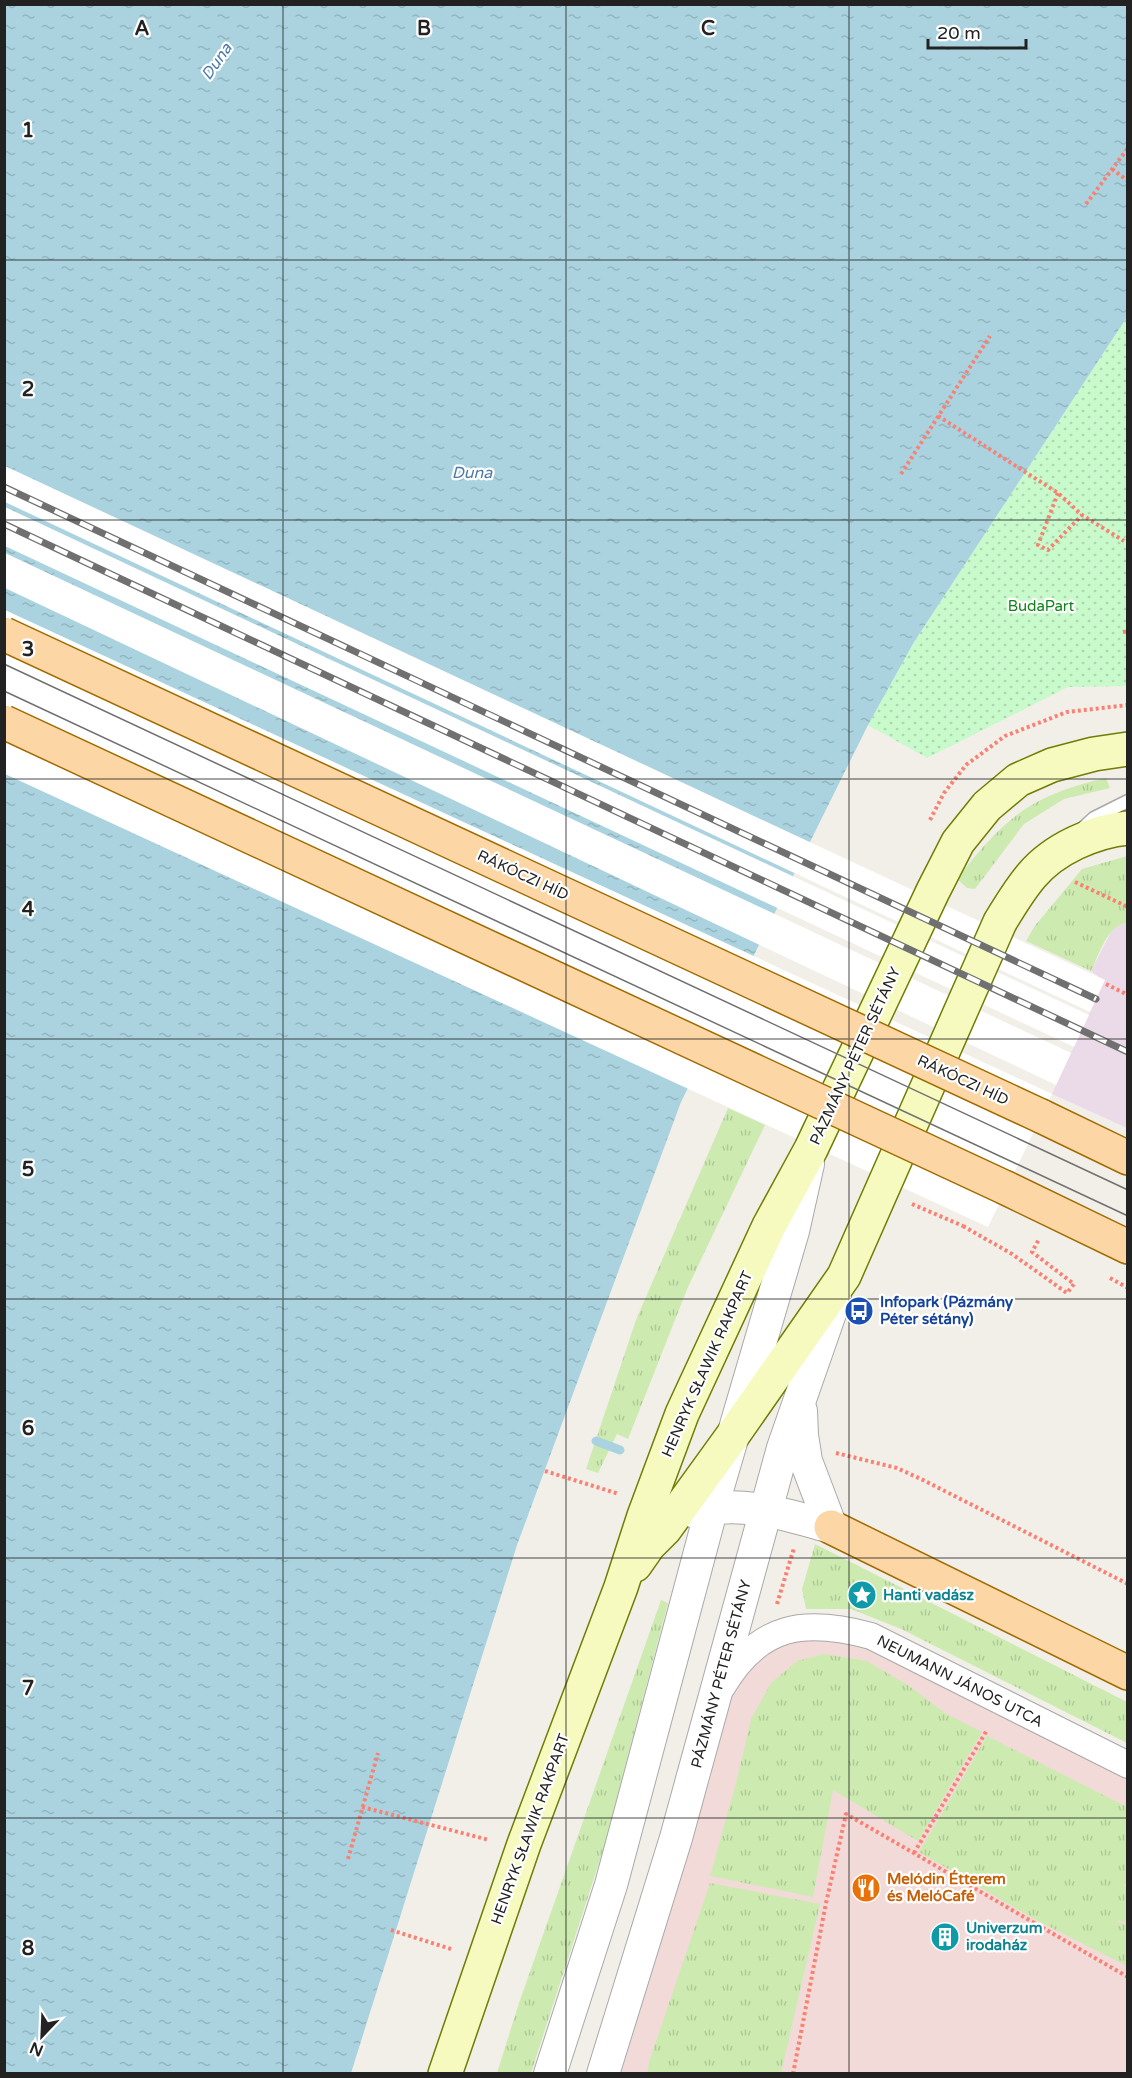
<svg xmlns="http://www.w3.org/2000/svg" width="1132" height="2078" viewBox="0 0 1132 2078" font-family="'Varela Round',sans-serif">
<defs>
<pattern id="grass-tufts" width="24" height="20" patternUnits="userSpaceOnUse" patternTransform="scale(1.5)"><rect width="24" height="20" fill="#cdebb0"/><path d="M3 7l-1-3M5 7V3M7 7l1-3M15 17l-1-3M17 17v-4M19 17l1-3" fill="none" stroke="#b0c997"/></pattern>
<pattern id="park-dots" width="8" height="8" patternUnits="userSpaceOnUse" patternTransform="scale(1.5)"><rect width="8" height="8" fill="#c8facc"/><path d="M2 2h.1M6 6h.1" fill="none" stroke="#acd6af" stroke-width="1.8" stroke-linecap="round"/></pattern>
<pattern id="water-ripples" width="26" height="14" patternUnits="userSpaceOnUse" patternTransform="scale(1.5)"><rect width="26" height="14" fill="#aad3df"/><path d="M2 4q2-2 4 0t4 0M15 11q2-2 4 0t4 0" fill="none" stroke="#92b5bf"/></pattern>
</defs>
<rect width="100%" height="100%" fill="#f2efe9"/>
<polygon fill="#f2dad9" points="815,1635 872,1649 1127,1775 1127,2073 621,2074 711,1775 727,1697 757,1653"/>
<polygon fill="#ebdbe8" points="1127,923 1127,1128 1052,1094 1104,981 1091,971 1111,932 1118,925"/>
<g fill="url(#grass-tufts)">
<path d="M1106,778L1110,788L1064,799L1024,824L975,889L967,888L957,879C1004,818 1031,795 1106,778Z"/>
<path d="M1127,856V923C1107,925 1099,955 1091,971L1026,941L1034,927L1082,869Z"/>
<polygon points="728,1108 765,1125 688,1287 628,1439 617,1434 598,1473 586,1469 636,1320"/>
<polygon points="815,1544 1127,1702 1127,1743 901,1629 851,1609 806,1609 802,1589"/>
<polygon points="661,1600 668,1603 605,1844 531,2073 497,2073 519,2003"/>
<polygon points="824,1654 867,1661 909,1686 945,1713 982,1732 918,1841 833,1790 813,1897 710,1876 737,1779 751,1719 771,1683 797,1661"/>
<polygon points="987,1736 1127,1807 1128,1885 1125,1884 1124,1886 1127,1887 1127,1922 1118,1921 1117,1922 1127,1925 1127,1966 1038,1921 919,1852"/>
<polygon points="710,1883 820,1904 781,2073 647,2073 650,2059"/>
</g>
<polygon fill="url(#park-dots)" points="1127,317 1127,686 1068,687 927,758 868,725 914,642"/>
<polygon fill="url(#water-ripples)" points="5,5 1127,5 1127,317 914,642 868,725 681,1102 517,1545 351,2073 5,2074"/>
<g fill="#fff">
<polygon points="5,466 1105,980 1090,1012 5,502"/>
<polygon points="5,507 1089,1015 1074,1047 5,546"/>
<polygon points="5,553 1071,1053 1056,1085 5,588"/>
<polygon points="5,610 1052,1094 988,1227 5,774"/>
</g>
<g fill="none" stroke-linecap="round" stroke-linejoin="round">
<polyline stroke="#aad3df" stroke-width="9" points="596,1441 620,1450"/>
<g stroke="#a9a9a9" stroke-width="15">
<polyline id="service" points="1082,829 1094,818 1128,801"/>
</g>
<g stroke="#a9a9a9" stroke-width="28">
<path id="minor" d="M722,1687C759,1624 804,1618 871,1636L1128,1765"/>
</g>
<g stroke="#a9a9a9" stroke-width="34">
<g id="tertiary">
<polyline points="801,1411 802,1435 806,1461 831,1527"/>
<path d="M695,1512C741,1499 787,1515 831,1527"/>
<polyline points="550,2074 611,1885 712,1507 793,1231 808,1164"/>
<polyline points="603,2074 676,1838 783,1448 835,1299"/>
</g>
</g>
<g stroke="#707d05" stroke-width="36">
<g id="secondary">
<path d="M635,1565L649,1545L665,1529L733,1435L844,1276L1000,922C1010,906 1019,890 1032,875C1054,849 1094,831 1128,828"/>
<polyline points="445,2074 524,1844 621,1587 644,1516 682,1414 769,1226 811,1149 933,891 958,842 987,806 1018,780 1052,765 1094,754 1128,749"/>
</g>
</g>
<g stroke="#a06b00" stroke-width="36">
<g id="primary">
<polyline points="1041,1116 1128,1158"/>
<polyline points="1006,1188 1128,1247"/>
<polyline points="831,1527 1128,1673"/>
</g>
</g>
<g stroke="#fa8072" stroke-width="4" stroke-dasharray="3 3" stroke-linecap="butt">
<polyline points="1112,169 1128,181"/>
<polyline points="1086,204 1128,148"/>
<polyline points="938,416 1058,493 1082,515 1124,541"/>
<polyline points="901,474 990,336"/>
<polyline points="1058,493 1038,545 1048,550 1082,515"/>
<polyline points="1123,632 1128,631"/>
<polyline points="930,820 944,793 966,765 1005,736 1067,712 1128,705"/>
<polyline points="1075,882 1128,907"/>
<polyline points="1106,984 1128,995"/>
<polyline points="912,1204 963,1226"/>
<polyline points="963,1226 1012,1254 1067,1293 1074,1284 1032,1252 1039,1239"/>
<polyline points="1110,1278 1128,1288"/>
<polyline points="836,1453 897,1468 923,1480 1128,1584"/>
<polyline points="545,1471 619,1494"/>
<polyline points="777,1604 794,1548"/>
<polyline points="362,1807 489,1840"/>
<polyline points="914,1853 987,1730"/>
<polyline points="348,1859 378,1753"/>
<polyline points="391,1930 451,1949"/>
<polyline points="793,2074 826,1903 846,1814 1128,1977"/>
</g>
<use href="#service" stroke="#fff" stroke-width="12"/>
<use href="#minor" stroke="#fff" stroke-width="26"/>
<use href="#tertiary" stroke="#fff" stroke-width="32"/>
<use href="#secondary" stroke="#f7fabf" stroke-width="33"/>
<use href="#primary" stroke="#fcd6a4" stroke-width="33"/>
<g stroke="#707070" stroke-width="1.5">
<polyline points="4,664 1128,1190"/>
<polyline points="4,691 1128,1216"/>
</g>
<g stroke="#707070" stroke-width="7">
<g id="rail">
<polyline points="4,487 1096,999"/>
<polyline points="4,524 1128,1052"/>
</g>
</g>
<use href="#rail" stroke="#fff" stroke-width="4.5" stroke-dasharray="14" stroke-linecap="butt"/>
<g stroke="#a06b00" stroke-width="36" stroke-linecap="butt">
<g id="primary-bridge">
<polyline points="4,634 1041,1116"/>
<polyline points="4,722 1006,1188"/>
</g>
</g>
<use href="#primary-bridge" stroke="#fcd6a4" stroke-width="33"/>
</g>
<path fill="none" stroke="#222" stroke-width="1.5" stroke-opacity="0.55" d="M283,4V2074M566,4V2074M849,4V2074M4,260H1128M4,520H1128M4,779H1128M4,1039H1128M4,1299H1128M4,1558H1128M4,1818H1128"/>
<defs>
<g id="bus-disc" transform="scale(1.5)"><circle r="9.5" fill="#1a4fb4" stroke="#fff"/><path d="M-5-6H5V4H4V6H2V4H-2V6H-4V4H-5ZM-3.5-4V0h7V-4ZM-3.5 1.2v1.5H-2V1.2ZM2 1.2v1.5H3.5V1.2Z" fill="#fff"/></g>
<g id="sight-disc" transform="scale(1.5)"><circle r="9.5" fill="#0f9aa8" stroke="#fff"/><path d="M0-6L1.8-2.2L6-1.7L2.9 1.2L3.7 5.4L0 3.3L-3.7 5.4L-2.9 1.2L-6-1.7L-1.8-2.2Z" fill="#fff"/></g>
<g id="restaurant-disc" transform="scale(1.5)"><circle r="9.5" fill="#e8710a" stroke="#fff"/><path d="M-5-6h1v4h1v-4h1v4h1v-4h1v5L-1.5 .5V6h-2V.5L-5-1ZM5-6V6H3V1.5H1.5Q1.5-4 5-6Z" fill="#fff"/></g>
<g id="building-disc" transform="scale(1.5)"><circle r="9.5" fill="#0f9aa8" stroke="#fff"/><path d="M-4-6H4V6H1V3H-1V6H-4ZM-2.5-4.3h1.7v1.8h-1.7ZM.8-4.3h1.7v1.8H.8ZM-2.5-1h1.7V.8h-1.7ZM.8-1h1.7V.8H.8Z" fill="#fff"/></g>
</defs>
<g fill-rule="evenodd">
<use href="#bus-disc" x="859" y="1311"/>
<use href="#sight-disc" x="862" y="1595"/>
<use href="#restaurant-disc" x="866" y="1888"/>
<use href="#building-disc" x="945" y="1937"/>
</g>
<g text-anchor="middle" stroke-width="4.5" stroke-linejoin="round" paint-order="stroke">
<g font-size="15" fill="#0c8416" stroke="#fff">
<text x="1041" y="611">BudaPart</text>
</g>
<g font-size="15" fill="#222" stroke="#fff">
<text transform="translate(523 875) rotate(25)" y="5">RÁKÓCZI HÍD</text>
<text transform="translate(855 1056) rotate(-65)" y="5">PÁZMÁNY PÉTER SÉTÁNY</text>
<text transform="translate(963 1080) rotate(25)" y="5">RÁKÓCZI HÍD</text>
<text transform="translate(707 1364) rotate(-66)" y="5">HENRYK SŁAWIK RAKPART</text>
<text transform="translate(721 1674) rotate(-75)" y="5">PÁZMÁNY PÉTER SÉTÁNY</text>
<text transform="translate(960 1681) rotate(27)" y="5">NEUMANN JÁNOS UTCA</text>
<text transform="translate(530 1829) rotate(-70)" y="5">HENRYK SŁAWIK RAKPART</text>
</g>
<g font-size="15" font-weight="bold" fill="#164399" stroke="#fff" text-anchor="start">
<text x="880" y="1307">Infopark (Pázmány<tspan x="880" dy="17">Péter sétány)</tspan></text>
</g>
<g font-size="15" font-weight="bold" fill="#0d838f" stroke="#fff" text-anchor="start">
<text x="883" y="1600">Hanti vadász</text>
<text x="966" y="1933">Univerzum<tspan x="966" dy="17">irodaház</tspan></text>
</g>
<g font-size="15" font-weight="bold" fill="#c56008" stroke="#fff" text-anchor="start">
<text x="887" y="1884">Melódin Étterem<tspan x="887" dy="17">és MelóCafé</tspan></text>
</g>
<g font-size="16" font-style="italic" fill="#4a7aab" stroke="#fff">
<text transform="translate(216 61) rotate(-55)" y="6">Duna</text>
<text x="472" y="478">Duna</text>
</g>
</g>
<g font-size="20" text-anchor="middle" font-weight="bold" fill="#222" stroke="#fff" stroke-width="4.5" stroke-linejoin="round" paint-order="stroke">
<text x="142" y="35">A</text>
<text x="424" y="35">B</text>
<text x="708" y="35">C</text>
<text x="28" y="137">1</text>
<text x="28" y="396">2</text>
<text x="28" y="656">3</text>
<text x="28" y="916">4</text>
<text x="28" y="1176">5</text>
<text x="28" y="1435">6</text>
<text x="28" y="1695">7</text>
<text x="28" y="1955">8</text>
</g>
<rect width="1132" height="2078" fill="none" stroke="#222222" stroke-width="12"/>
<g transform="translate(42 2036) rotate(203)" stroke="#ffffff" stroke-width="4.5" paint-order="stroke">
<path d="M0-4.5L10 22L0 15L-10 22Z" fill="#222222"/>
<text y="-9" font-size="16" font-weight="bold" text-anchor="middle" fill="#222222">N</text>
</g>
<path d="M928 39v9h98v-9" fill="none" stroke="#222222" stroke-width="3"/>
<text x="937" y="39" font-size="18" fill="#222222" stroke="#ffffff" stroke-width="4.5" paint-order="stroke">20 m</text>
</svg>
